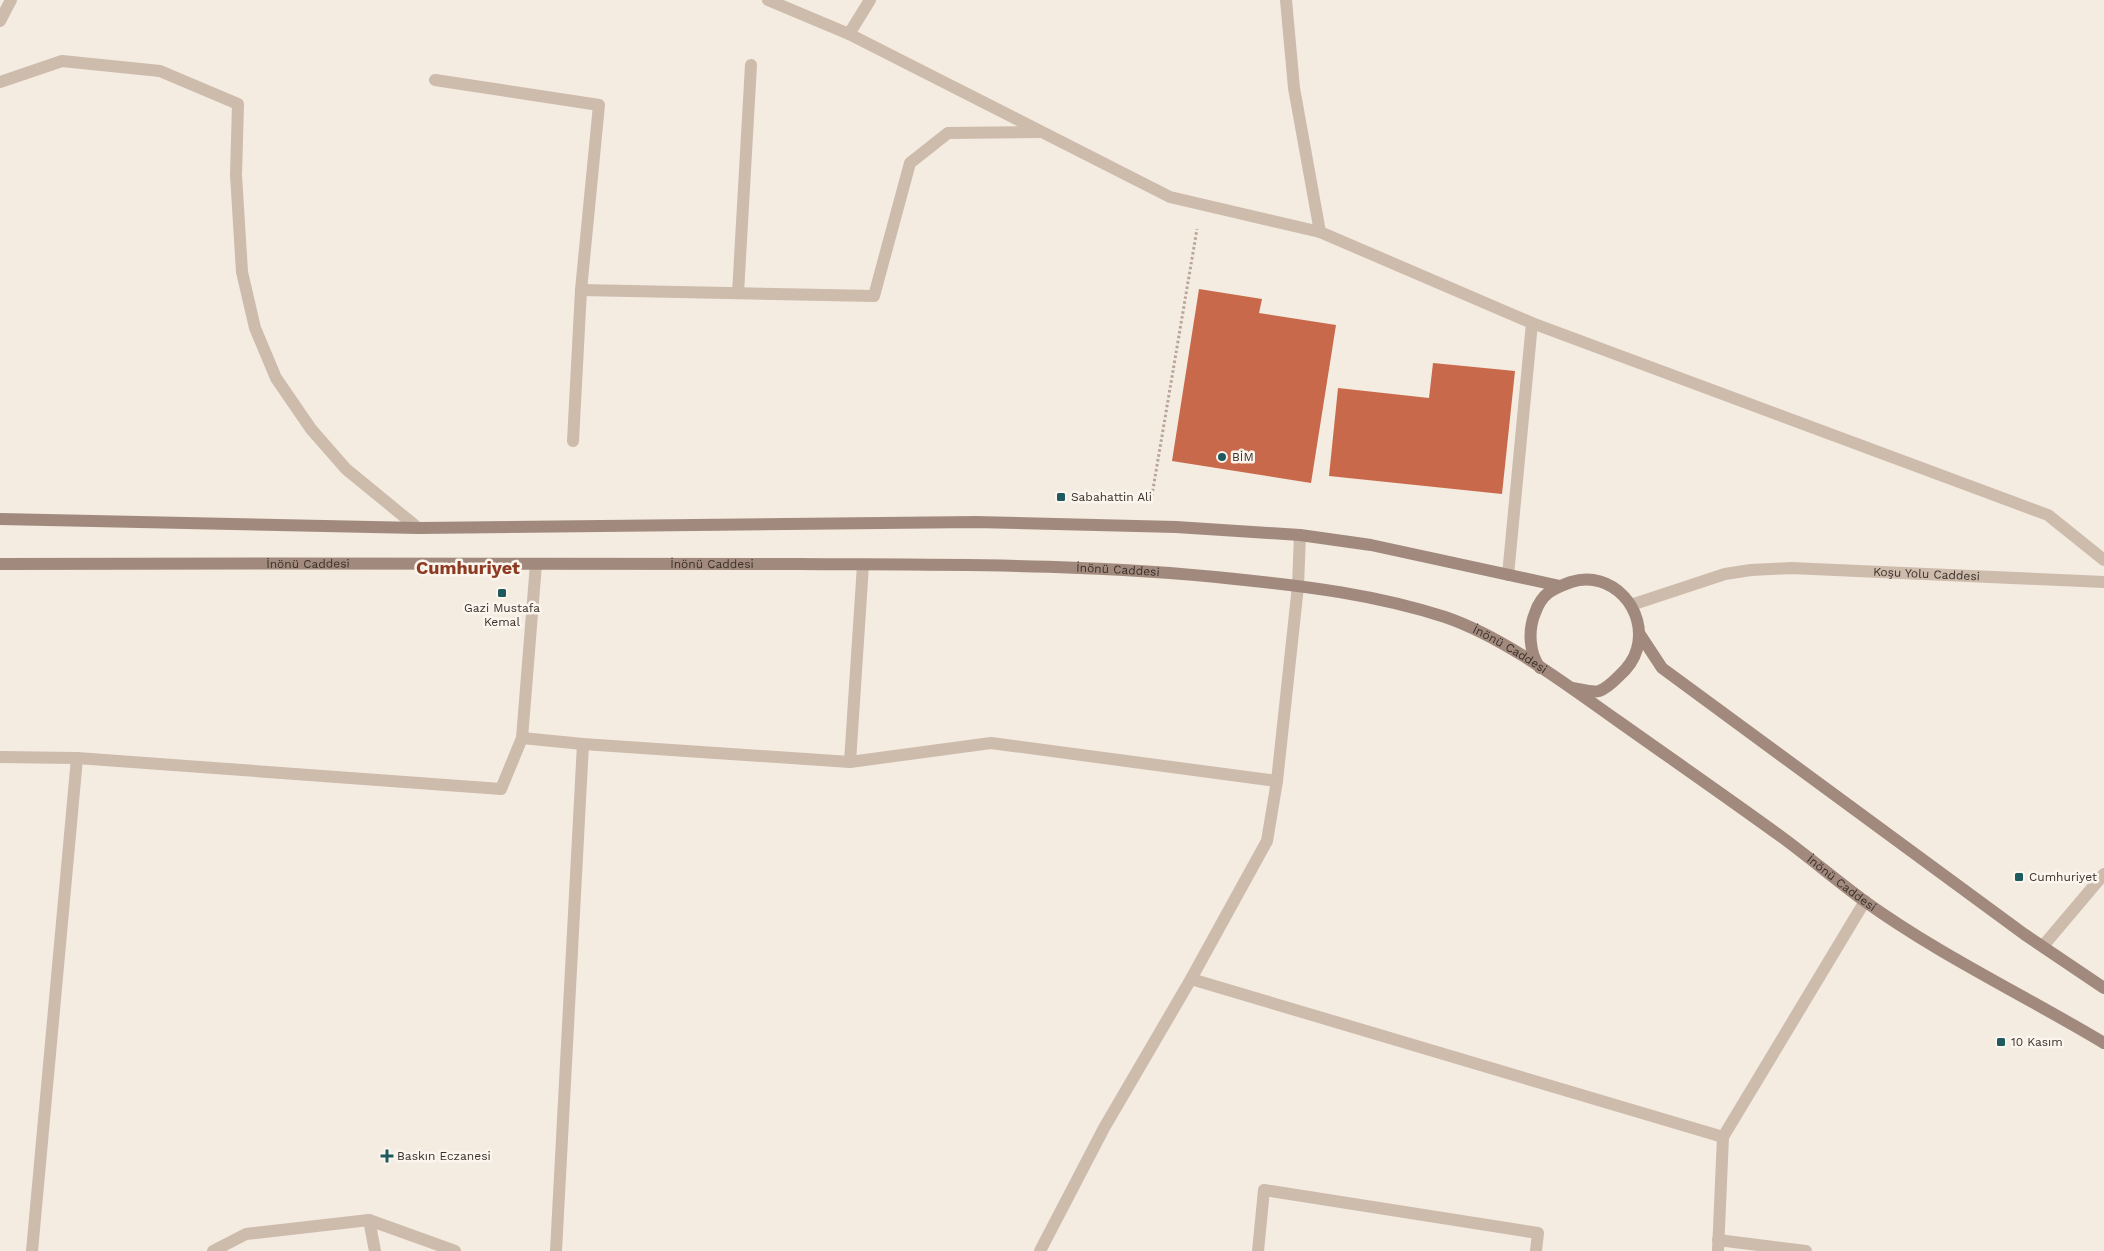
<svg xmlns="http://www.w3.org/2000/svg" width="2104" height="1251" viewBox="0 0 2104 1251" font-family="'Work Sans',sans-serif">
<rect width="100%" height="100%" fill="#f4ebe1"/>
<g fill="#c8694b">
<polygon points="1199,289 1262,299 1259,313 1336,325 1311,483 1172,461"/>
<polygon points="1433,363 1515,371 1502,494 1329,476 1338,388 1429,398"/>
</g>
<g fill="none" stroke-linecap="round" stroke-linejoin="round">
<polyline stroke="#b9a596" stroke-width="3" stroke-dasharray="2.5 2.5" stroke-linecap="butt" points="1151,501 1197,229"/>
<g stroke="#cdbbac" stroke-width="12">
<polyline points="768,0 849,34 1170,197 1320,232 1532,323 2048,515 2104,560"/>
<polyline points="1286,0 1294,88 1320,232"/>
<polyline points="0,21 11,0"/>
<polyline points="849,34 870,0"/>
<polyline points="435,80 599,105 581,290 573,441"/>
<polyline points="0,82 62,61 160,71 238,104 236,175 242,272 255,328 276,378 311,429 346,469 418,528"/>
<polyline points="581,290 874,296 910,163 948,133 1039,132"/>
<polyline points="738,293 751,65"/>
<polyline points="1508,575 1532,323"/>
<polyline points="522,738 536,564"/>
<polyline points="0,757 77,758 501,789 522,738 583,744 850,762 991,743 1277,781"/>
<polyline points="850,762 863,565"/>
<polyline points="2043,946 2104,874"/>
<polyline points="1191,979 1723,1137"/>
<polyline points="369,1220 375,1251"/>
<polyline points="1718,1240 1806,1251"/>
<polyline points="32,1251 77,758"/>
<polyline points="213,1251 246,1234 369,1220 455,1251"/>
<polyline points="556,1251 583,744"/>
<polyline points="1040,1251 1104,1128 1191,979 1267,841 1277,781 1298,586 1300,535"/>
<polyline points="1258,1251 1264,1190 1538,1233 1536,1251"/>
<polyline points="1718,1251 1723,1137 1865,901"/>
</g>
<path stroke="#cdbbac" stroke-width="12" id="s1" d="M1631,605L1725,574L1751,570L1791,568L2104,582"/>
<g stroke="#a18a7d" stroke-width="12">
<polyline points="0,519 418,528 976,522 1176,527 1300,535 1371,545 1560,586"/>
<path id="s2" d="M0,564C266,563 532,564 798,564C944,565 1090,563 1235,579C1306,586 1377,595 1445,617C1504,637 1567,685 1618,721C1673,760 1728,798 1783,838C1810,858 1836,880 1863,900C1939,955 2024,995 2104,1043"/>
<polyline points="1639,633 1662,668 2024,934 2104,988"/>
<path d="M1540,668C1529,653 1528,630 1535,613C1542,593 1552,589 1571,582C1612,569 1648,610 1637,649C1634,660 1626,670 1618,677C1613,682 1605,689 1599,691C1592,693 1580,689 1572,688"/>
</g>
</g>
<g fill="#1f5a5e" stroke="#fbf5ee" stroke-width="2">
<circle cx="1222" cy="457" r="5"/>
<rect x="1056" y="492" width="10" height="10" rx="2.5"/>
<rect x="497" y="588" width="10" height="10" rx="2.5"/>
<rect x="2014" y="872" width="10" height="10" rx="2.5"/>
<rect x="1996" y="1037" width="10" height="10" rx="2.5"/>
<path d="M384.5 1148.5h5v5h5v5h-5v5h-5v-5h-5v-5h5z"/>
</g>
<g text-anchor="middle" stroke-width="5" stroke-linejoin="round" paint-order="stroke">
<g font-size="12" fill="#3b302b" stroke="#fbf5ee" text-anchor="start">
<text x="1232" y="461">BİM</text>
<text x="1071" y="501">Sabahattin Ali</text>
<text x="502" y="612" text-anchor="middle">Gazi Mustafa<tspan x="502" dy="14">Kemal</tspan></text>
<text x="2029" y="881">Cumhuriyet</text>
<text x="2011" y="1046">10 Kasım</text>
<text x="397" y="1160">Baskın Eczanesi</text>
</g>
<g font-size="12" fill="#3b302b" stroke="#fbf5ee">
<text dy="4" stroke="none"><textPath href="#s2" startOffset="308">İnönü Caddesi</textPath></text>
<text dy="4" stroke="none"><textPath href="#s2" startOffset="712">İnönü Caddesi</textPath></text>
<text dy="4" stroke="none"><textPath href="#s2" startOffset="1118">İnönü Caddesi</textPath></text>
<text dy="4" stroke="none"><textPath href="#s1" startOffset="301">Koşu Yolu Caddesi</textPath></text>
<text dy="4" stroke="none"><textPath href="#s2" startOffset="1522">İnönü Caddesi</textPath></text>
<text dy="4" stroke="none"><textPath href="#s2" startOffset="1928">İnönü Caddesi</textPath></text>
</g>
<g font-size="18" font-weight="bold" fill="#8c3b22" stroke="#fbf5ee">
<text x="468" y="574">Cumhuriyet</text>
</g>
</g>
</svg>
